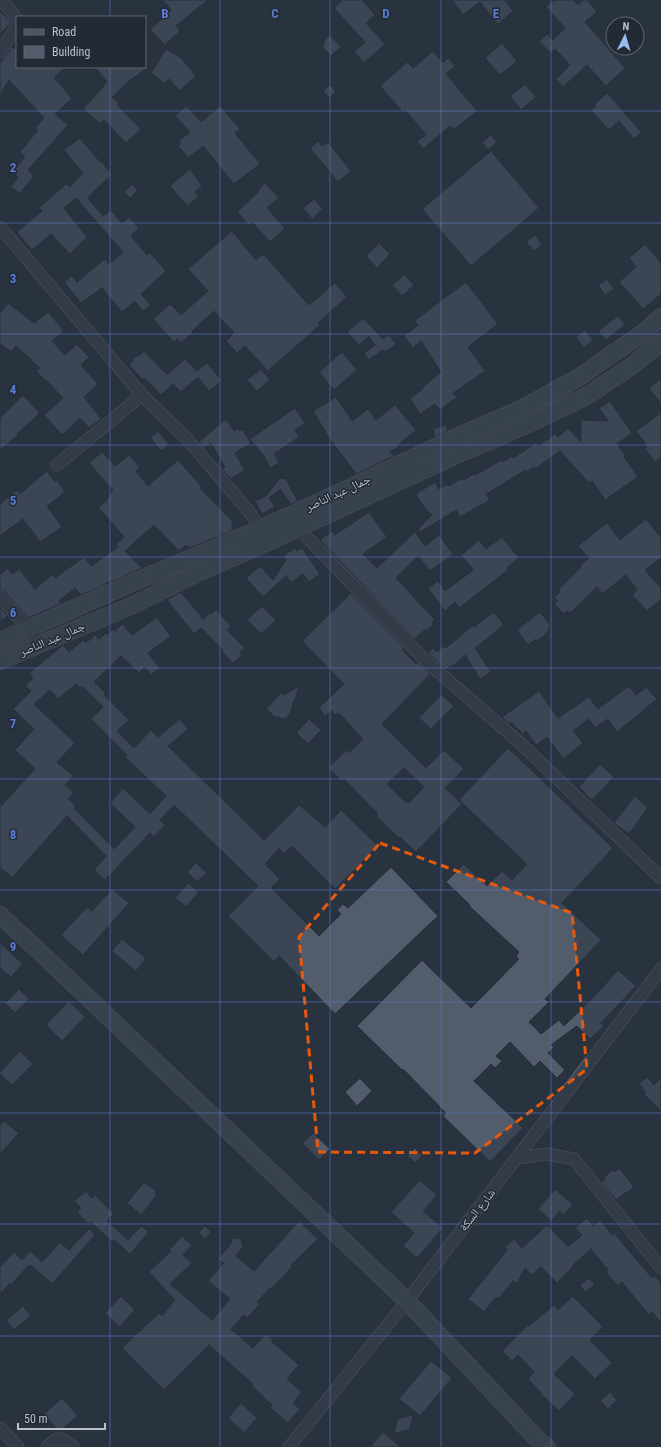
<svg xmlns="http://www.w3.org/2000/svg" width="661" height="1447" viewBox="0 0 661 1447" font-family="'Roboto Condensed','Noto Naskh Arabic',sans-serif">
<rect width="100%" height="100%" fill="#293340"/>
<g fill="#525c6a" stroke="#232c37" fill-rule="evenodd">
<polygon points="163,0 208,0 176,26 180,31 165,45 150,30 171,10"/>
<polygon points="342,0 362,0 375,15 366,23 385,44 364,63 354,52 365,42 334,8"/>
<polygon points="452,0 505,0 513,11 498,24 480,2 463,15"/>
<polygon points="554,0 574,0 578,5 584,0 587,0 597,12 585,22 625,68 606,86 587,65 563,87 556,79 570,65 555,49 551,53 539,42 547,34 553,40 565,28 546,7"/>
<polygon points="0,10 11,23 0,34"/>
<polygon points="330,35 341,47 331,56 323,48 324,41"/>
<polygon points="502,43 517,61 500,75 485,58"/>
<polygon points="12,47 17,50 17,67 65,67 54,78 72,98 55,114 68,125 28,170 34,176 20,193 11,187 18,177 12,172 25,157 20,152 38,130 35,128 44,118 9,80 0,95 0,63"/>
<polygon points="166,49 181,58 196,76 179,91 169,79 165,84 151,73"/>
<polygon points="433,51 443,63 448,58 455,66 446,74 477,111 453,130 450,126 423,149 417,141 426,135 405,110 403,112 380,86 407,62 413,68"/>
<polygon points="95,67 148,67 132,79 131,79 112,97 119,103 117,105 141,129 126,143 104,120 100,124 83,109 107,82"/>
<polygon points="525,84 536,97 521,110 510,96"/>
<polygon points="330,85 336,92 329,98 323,91"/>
<polygon points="607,93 641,132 634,139 619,121 609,130 591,110 596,106 595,104"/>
<polygon points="186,106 201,122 220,106 240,129 235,133 260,164 234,184 203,146 188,158 178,145 181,144 179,141 190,132 175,116"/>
<polygon points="491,135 497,142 488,150 482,142"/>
<polygon points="80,138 100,162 101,161 112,175 93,192 88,198 103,216 111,210 122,223 129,217 139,228 131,236 147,255 150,253 166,271 141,294 151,305 143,311 135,301 122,312 102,288 81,303 64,282 72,276 77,282 105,259 109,264 123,252 76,198 64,208 87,237 70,254 51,234 32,250 17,232 42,211 39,208 66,184 70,187 83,173 64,150"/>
<polygon points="318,141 322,146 328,142 351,171 338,182 310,148"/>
<polygon points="491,151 539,208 471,266 422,209"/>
<polygon points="190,169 202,186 195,192 199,197 187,206 170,186"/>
<polygon points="265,183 279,198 267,208 285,228 270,242 252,222 249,225 237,212 259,191 258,190"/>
<polygon points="132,184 138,190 130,198 124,192"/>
<polygon points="314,199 323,209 312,219 303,208"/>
<polygon points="232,231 256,260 263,254 309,305 335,283 347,297 318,323 320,325 268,371 245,346 237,353 226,341 234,333 214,311 192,331 193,332 181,343 177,339 174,342 153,319 170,304 181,315 208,291 188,269"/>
<polygon points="535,235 542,245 534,251 526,242"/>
<polygon points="379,243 390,254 377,268 366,256"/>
<polygon points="645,244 661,263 661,294 643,309 619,282 636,267 629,258"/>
<polygon points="404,274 414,285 402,296 392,285"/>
<polygon points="607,279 614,289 605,295 598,285"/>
<polygon points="466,282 498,324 468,347 485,371 453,393 457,397 440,410 435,404 420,414 410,398 423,389 422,388 441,372 421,341 413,348 404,336 418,325 414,321"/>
<polygon points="8,303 34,323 48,312 64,331 52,341 65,355 77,344 89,357 81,365 98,384 84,397 101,419 89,428 80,418 62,435 44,415 63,398 47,381 46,381 36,371 40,368 16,346 11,352 0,344 0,313"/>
<polygon points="618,316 625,325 606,340 598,331"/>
<polygon points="363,318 383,339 389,335 396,344 385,352 383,350 368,360 364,353 375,345 369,336 359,345 347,332"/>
<polygon points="585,330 593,340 584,348 576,337"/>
<polygon points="144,351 167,375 185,359 197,371 207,363 222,381 209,391 198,377 181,392 173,384 161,395 145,378 143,380 129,365 132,362 134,357 140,355"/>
<polygon points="342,352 357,370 334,390 319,372"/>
<polygon points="261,369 270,380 257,391 247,380"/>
<polygon points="661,379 661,404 649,388"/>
<polygon points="23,395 40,413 17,434 18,435 0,450 0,418"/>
<polygon points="336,397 352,421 368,409 376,420 395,405 416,430 397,446 398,448 390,451 394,456 356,474 328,436 313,411"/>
<polygon points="610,401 632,433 617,444 625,455 624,457 638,477 605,500 592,481 589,483 560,451 535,469 534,467 527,472 526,470 486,494 490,500 460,517 456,510 420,532 418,529 432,515 426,510 416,494 435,482 439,489 447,484 448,486 463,478 464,480 474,474 475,475 502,460 503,462 512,456 513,458 536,443 538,446 547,439 548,440 555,433 558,437 568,428 581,442 581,420 608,421 599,408"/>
<polygon points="295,408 305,423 295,430 299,437 274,454 279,463 270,468 264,456 250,439"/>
<polygon points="661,413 661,457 655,462 645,449 647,446 636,431"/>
<polygon points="226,419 234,431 238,429 240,431 242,429 251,443 235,453 245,470 231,479 222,469 225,467 211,443 204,448 199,442"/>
<polygon points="446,425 448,431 435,437 433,429"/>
<polygon points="158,431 169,445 161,451 150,437"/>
<polygon points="102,452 115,466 129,455 140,468 136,471 148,486 178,460 202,487 200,488 232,521 232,531 189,548 186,545 179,551 154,525 125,551 142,568 109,583 108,582 102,586 81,595 75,588 59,601 61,603 58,605 28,618 5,592 0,590 0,575 8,568 12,574 19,569 35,589 52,575 55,578 84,557 91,566 118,547 116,544 124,537 98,507 106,501 113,490 89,463"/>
<polygon points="47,471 55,482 57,480 65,492 47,506 62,527 40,542 23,519 0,536 0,504 17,490 20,494"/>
<polygon points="285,478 298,501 291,504 280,489 269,498 275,507 262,514 255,501 266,496 279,479"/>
<polygon points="369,512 387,537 363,554 377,568 415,532 425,546 439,535 453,554 430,571 418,556 396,578 435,620 432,622 434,624 427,630 426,629 414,639 320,540 332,531 335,535"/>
<polygon points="646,519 661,538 661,558 645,570 661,588 661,599 647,611 632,595 637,590 626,575 602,594 597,587 570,613 567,611 564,614 554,604 558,601 554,597 560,592 558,590 581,567 580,565 589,558 578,546 607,523 620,540"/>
<polygon points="502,537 519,558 507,568 508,570 459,608 455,602 445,611 428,588 438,581 445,591 472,571 473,569 461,555 479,540 486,549"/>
<polygon points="295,548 297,551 302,548 320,574 309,582 303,574 291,582 286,576 263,597 246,578 260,566 273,580 286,560 283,556"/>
<polygon points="181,592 203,619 210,613 211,614 216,610 231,626 227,630 245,648 240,653 242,655 233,663 222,652 223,650 201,628 194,634 167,600"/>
<path d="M351,593L404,648L402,650L416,664L418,662L430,674L382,724L426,768L444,750L464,769L445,788L462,804L416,852L400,837L399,838L376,816L378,814L344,779L342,781L328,768L346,750L349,753L363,739L339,713L335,715L332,711L325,716L319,708L344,684L302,641ZM404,768L424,787L409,803L408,801L406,803L387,784Z"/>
<polygon points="262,606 276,620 261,634 247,620"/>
<polygon points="0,608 8,616 0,621"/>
<polygon points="494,612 504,625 475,648 491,672 480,679 465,655 453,666 452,665 446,670 428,653 433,648 437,652 444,646 446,648 473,625 474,627"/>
<polygon points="540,612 551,626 547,629 549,631 545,634 545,635 537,641 536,639 528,645 517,630"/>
<path d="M157,617L171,636L148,653L160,668L151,675L145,667L139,673L121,656L94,682L106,693L104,695L129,720L117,731L134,748L151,730L158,737L180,719L188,729L168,746L264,840L299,805L325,827L341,810L378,846L335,889L292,846L284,854L279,848L265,864L280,879L271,888L319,936L341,914L337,910L343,904L348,908L391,867L438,916L335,1014L279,956L274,962L228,916L258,886L174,805L160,820L165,825L154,837L150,833L105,880L94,870L106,856L67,816L12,878L0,867V807L35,769L15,750L34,729L13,709L31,691L25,686L33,678L29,673L63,645L69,652L83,640L86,643L95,635L99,639L106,633L108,634L113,629L115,631L122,624L132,635ZM76,684L80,688L82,686L103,707L91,719L127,755L125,757L166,796L150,814L123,788L110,803L135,827L114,849L74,808L76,806L68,799L74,793L65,785L73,776L57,762L75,743L34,704L50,690L58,699Z"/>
<polygon points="299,686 295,700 292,703 293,704 290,714 285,719 275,717 266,709 281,693 284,695"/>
<polygon points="629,686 636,695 646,687 657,699 617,732 608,719 595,728 589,719 573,731 583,743 563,759 547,737 536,745 526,731 523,734 511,722 509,724 502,717 539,691 558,718 589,697 598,709"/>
<polygon points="441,695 454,706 431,729 419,718"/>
<polygon points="309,719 321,730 308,744 296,733"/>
<polygon points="508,748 613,848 562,903 601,940 545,999 549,1002 529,1022 541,1034 559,1020 564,1026 593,998 618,970 636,986 601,1023 604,1026 590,1039 577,1026 551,1045 554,1047 548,1053 565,1070 557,1078 540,1061 534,1067 510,1042 496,1056 502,1061 495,1068 491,1064 474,1081 523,1128 490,1162 443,1116 446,1113 403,1069 402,1070 357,1026 422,960 471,1008 519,959 516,956 519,952 469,906 470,905 446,882 464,864 487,886 502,871 512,880 527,864 459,800"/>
<polygon points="600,764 614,777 592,800 579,787"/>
<polygon points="635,796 648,808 629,834 614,823"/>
<polygon points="196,863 207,873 197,882 187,872"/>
<polygon points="188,883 199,892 186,907 175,898"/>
<polygon points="112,889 129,903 83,955 61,935 87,907 92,911"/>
<polygon points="122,939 146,958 136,971 112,951"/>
<polygon points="0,943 23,964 11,977 0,968"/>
<polygon points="19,989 29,999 15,1013 5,1003"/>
<polygon points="69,1001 85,1017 62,1041 46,1025"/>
<polygon points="20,1051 33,1064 12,1085 0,1074 0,1072"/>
<polygon points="647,1077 654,1085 661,1078 661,1111 644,1094 646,1092 639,1084"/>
<polygon points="360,1078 372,1091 357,1106 345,1092"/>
<polygon points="4,1121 19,1133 0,1154 0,1125"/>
<polygon points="313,1133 330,1149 319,1160 302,1143"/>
<polygon points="415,1148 422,1156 415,1163 407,1156"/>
<polygon points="619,1168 634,1187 616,1200 601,1182 605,1179 604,1177 613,1170 614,1172"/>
<polygon points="420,1180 437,1195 423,1211 443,1228 417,1258 403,1246 414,1233 391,1212"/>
<polygon points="144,1182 156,1191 156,1196 141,1215 127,1203"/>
<polygon points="555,1189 573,1205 563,1215 560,1211 551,1221 538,1209"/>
<polygon points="86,1191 92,1198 95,1195 114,1214 107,1221 128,1240 141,1226 149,1232 130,1254 114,1240 112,1242 91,1222 89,1224 77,1213 81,1208 74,1201"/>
<polygon points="587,1218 593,1226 600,1220 612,1235 614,1233 652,1278 655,1276 661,1284 661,1323 652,1312 649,1315 622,1282 618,1286 606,1272 608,1270 591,1249 572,1266 573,1267 557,1283 541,1267 532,1275 525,1268 517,1283 513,1281 498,1299 496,1297 484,1312 468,1299 507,1250 505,1247 514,1239 522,1248 547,1225 568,1247 582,1235 575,1228"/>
<polygon points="299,1221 318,1239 291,1265 292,1267 271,1289 270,1288 257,1302 260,1304 247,1318 244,1315 231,1329 253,1348 266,1334 273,1340 272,1342 299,1365 287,1379 302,1392 293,1403 300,1409 288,1423 270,1407 272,1405 251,1385 253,1384 209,1345 164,1390 122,1348 159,1313 162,1316 175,1300 149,1272 171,1251 169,1250 182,1236 192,1245 183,1255 192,1263 170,1284 212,1320 230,1299 208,1281 224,1263 218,1259 230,1245 232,1239 239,1238 241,1240 243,1246 236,1256 254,1271"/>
<polygon points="205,1226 211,1232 205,1239 198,1233"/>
<polygon points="89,1229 95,1235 52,1284 32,1266 31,1267 29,1265 10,1286 9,1284 0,1294 0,1267 14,1252 22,1260 30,1251 42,1262 60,1242 69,1250"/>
<polygon points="589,1278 595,1285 585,1292 580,1285"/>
<polygon points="121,1296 135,1310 119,1327 105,1313"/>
<polygon points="573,1296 603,1327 590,1340 612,1363 595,1379 572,1356 554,1374 575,1394 559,1411 541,1394 542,1394 528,1379 534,1372 518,1355 512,1361 502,1351 528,1325 529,1326 554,1305 558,1310"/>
<polygon points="23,1306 31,1316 14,1330 6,1321"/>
<polygon points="431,1361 452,1378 420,1416 399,1399"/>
<polygon points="610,1392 617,1400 608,1409 600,1401"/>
<polygon points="62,1398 78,1416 59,1432 44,1414"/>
<polygon points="241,1403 257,1418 244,1433 228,1418"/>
<polygon points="413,1415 410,1428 407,1430 394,1434 397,1421 400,1418"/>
<polygon points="383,1432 401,1447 370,1447"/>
</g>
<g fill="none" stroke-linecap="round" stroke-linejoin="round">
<g stroke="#5a636d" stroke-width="13">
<g id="street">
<polyline points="2,0 17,19"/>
<polyline points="0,52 17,26"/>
<polyline points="0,227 142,395 188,440 251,514 263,534"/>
<polyline points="57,465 142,395"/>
<polyline points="298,528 427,662 519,742 661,878"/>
<polyline points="0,597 42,644"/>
<polyline points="517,1158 547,1154 574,1159 661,1268"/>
<polyline points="0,1428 18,1447"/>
<polyline points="47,1447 56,1439 62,1439 73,1447"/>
<polyline points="289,1447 407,1301 661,969"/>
</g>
</g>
<g stroke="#5a636d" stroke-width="18">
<g id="secondary">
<polyline points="0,641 141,579 260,529 345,490 461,435 519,410 578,378 644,332 661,317"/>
<polyline points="0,661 131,606 200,572 268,542 454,456 515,430 585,397 633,365 661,342"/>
<polyline points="0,915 42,954 407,1301 540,1442 547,1447"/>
</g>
</g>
<use href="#street" stroke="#3d4550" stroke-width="11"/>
<use href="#secondary" stroke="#4b5462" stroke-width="16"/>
</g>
<path d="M0 0H661V1447H0ZM380,843L572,913L587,1069L475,1153L318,1152L299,937Z" fill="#293340" fill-opacity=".55" fill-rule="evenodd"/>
<path fill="none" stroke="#e8590c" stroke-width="3" stroke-dasharray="8 5" stroke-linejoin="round" d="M380,843L572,913L587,1069L475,1153L318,1152L299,937Z"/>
<path fill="none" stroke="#5b7cd2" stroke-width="1" stroke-opacity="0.55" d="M110,0V17M220,0V1447M330,0V1447M441,0V1447M551,0V1447M110,67V1447M0,111H661M0,223H661M0,334H661M0,445H661M0,557H661M0,668H661M0,779H661M0,890H661M0,1002H661M0,1113H661M0,1224H661M0,1336H661"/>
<g text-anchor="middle" stroke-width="3" stroke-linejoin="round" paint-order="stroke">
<g font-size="12" fill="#b9c0ca" stroke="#212a35">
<text transform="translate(338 493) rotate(-25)" y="4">جمال عبد الناصر</text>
<text transform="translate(52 639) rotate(-23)" y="4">جمال عبد الناصر</text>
<text transform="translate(477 1210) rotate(-52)" y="4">شارع السكة</text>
</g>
</g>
<g font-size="13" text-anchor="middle" font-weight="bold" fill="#5b7cd2" stroke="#212a35" stroke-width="3" stroke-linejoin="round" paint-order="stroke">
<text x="165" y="18">B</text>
<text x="275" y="18">C</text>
<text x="386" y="18">D</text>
<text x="496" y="18">E</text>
<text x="13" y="172">2</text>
<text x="13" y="283">3</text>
<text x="13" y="394">4</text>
<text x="13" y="505">5</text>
<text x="13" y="617">6</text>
<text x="13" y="728">7</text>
<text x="13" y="839">8</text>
<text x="13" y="951">9</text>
</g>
<rect x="16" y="16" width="130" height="52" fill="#212a35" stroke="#5e6671"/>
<rect x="24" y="29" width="20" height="6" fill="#4b5462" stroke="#5e6671"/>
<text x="52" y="36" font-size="12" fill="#b9c0ca">Road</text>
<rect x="24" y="46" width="20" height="12" fill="#525c6a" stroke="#5e6671"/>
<text x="52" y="56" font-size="12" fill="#b9c0ca">Building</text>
<g transform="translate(625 36) rotate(5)"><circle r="19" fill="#212a35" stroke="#5e6671"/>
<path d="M0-3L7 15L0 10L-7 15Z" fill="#99bbef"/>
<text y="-6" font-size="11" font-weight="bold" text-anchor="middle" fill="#b9c0ca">N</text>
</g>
<path d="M18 1423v6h87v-6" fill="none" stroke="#b9c0ca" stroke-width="2"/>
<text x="24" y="1423" font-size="12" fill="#b9c0ca" stroke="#212a35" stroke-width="3" paint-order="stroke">50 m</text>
</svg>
